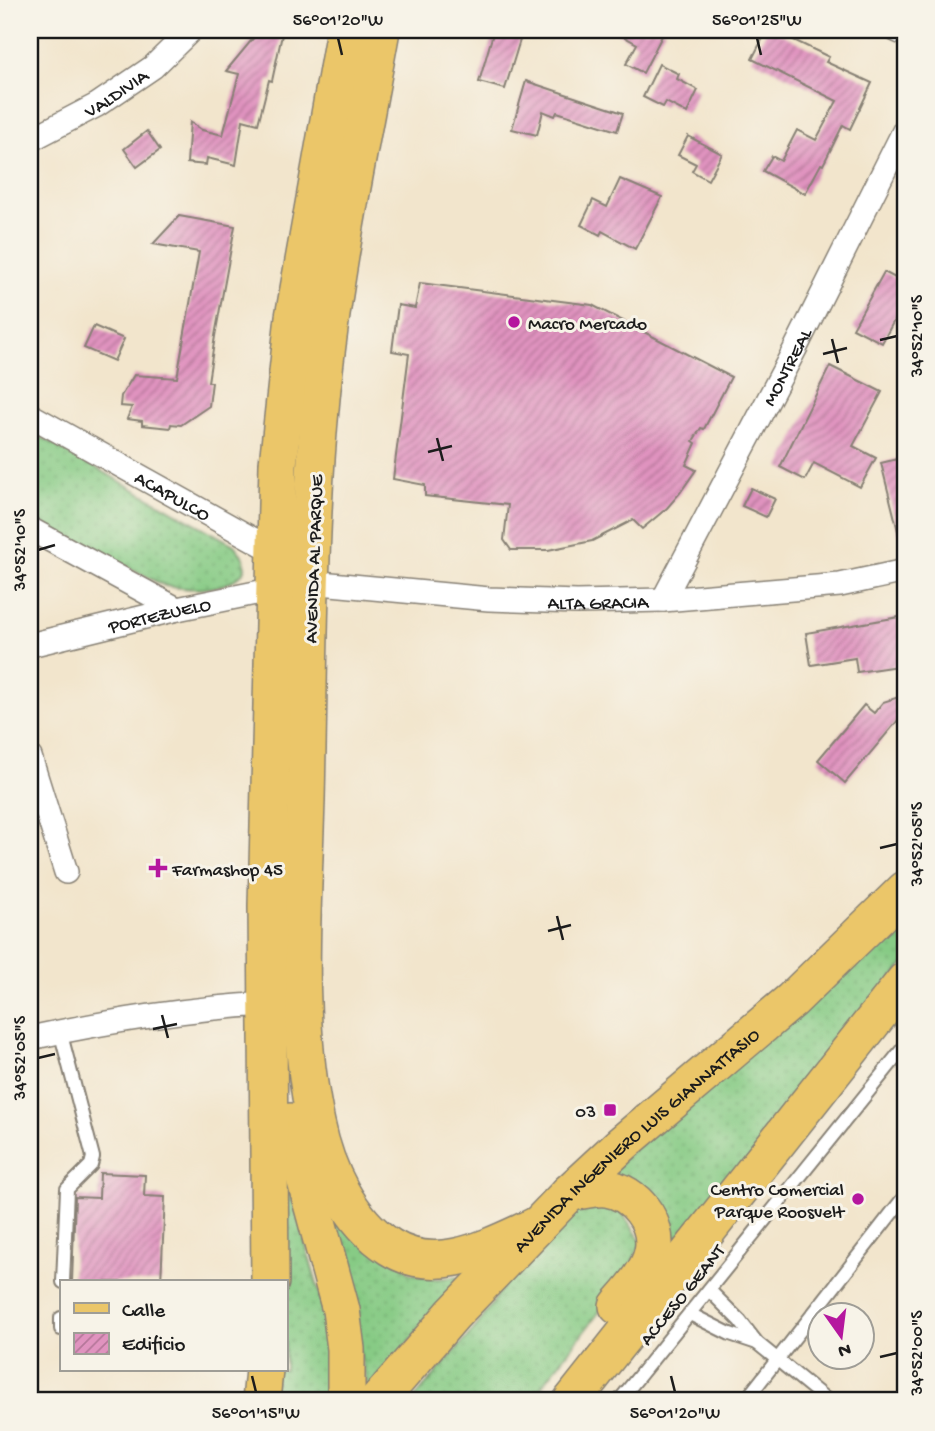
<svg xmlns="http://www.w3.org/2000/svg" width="935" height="1431" viewBox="0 0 935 1431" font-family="'Gochi Hand',sans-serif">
<defs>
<pattern id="grass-dots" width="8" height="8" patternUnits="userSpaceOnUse" patternTransform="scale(1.75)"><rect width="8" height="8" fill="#87cb85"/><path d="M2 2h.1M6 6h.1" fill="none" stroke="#74ae72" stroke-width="1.8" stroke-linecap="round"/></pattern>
<pattern id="building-hatch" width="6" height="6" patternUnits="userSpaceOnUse" patternTransform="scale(1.75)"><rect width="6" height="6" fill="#e093bf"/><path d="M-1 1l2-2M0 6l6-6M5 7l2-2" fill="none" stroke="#b5779a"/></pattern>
</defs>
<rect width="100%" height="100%" fill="#f7f3e8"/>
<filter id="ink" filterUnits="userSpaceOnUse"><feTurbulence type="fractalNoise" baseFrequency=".0143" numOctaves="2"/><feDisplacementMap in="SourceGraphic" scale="14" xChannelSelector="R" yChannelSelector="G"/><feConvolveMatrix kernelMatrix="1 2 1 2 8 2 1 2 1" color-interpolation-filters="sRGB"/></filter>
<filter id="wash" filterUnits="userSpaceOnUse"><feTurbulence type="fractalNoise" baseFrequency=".00686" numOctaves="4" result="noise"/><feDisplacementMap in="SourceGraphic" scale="28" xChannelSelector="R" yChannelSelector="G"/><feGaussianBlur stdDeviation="1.57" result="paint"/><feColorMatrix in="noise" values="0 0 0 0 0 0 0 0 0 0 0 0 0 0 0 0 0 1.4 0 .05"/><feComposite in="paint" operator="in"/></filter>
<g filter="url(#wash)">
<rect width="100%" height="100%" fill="#f2e5cc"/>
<g fill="url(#grass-dots)" stroke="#527450" stroke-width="2">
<path d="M30,431L234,545L244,558L245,570C227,593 191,590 165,586L30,518Z"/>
<polygon points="905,907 905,963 703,1221 679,1238 671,1235 609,1171"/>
<polygon points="303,1114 409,1273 436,1279 456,1277 461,1282 370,1386 367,1383"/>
<polygon points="288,1182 333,1342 332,1401 272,1401 276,1370 285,1370 284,1185"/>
<polygon points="616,1204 642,1242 621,1284 530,1401 412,1401 477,1326 513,1272 578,1207"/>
</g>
<g id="blocks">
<g fill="url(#building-hatch)">
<polygon points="260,30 283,30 272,81 269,80 258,124 243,120 236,165 207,158 206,165 187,163 190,122 202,130 223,135 239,74 226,71"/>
<polygon points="494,30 523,30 505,89 479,82"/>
<polygon points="612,30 665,30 643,73 626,64 637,44"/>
<polygon points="767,30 773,30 829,57 826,62 872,83 850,129 843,125 823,165 821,164 805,194 763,171 772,156 781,161 797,130 816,140 837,101 752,59"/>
<polygon points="659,64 679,74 677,79 698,90 687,113 666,102 663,107 643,97"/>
<polygon points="526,81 623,113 617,131 557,112 555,116 543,111 537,135 512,129"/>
<polygon points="147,131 160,150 137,167 124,149"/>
<polygon points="688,136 722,154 708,180 692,171 696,164 678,155"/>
<polygon points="620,179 662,197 635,249 602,231 600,235 581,225 593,200 607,207"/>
<polygon points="179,216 235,226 215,336 208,382 212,382 209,406 181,425 171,424 170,428 142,425 142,421 127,419 132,407 120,406 121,396 134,375 177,378 199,252 153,244"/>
<polygon points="884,272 905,283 905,300 882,343 853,328"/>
<polygon points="420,283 592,305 731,377 704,429 701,428 693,441 696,443 686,465 696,470 680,493 667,508 642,529 633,520 592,541 548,550 511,550 504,540 508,505 425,496 425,485 393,479 409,354 392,351 398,305 415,308"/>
<polygon points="94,326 124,339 114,361 84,348"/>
<polygon points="830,366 882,392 853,446 876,458 860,487 814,463 805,480 780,467"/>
<polygon points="905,457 905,534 899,535 881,463"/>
<polygon points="751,488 775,499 766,517 742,506"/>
<polygon points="905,616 905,665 857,672 855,658 811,665 806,633"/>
<polygon points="905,695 905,712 845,783 818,760 864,705 874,713 883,702"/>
<polygon points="100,1173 145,1175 144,1196 165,1197 161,1282 72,1282 75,1197 99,1198"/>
</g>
</g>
</g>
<g filter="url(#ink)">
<use href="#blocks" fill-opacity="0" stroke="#878074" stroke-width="2"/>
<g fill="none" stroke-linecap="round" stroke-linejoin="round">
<g stroke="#878074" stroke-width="16">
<g id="service">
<polyline points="60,1031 93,1157 91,1165 67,1189 63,1282"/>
<polyline points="709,1290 740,1321 757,1343 828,1401"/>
<polyline points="690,1314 730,1334 757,1343"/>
<polyline points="61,1329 61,1318"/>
<polyline points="619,1401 905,1046"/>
<polyline points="745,1401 905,1196"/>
</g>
</g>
<g stroke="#878074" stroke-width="26">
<g id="minor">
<polyline points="896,30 905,34"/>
<path id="s1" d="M30,140L97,105L153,67L191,30"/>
<path id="s2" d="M30,415L283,556"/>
<polyline points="30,529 177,609"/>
<path id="s3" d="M663,600L795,349L905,129"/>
<path id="s4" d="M30,645L177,609L310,582L489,599L577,602L663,600L840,585L905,571"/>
<polyline points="30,757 66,872"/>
<path d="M30,1038C109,1021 187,1008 268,1004"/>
</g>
</g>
<g stroke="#878074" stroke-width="40">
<g id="primary">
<path d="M381,30C359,152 333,274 321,398C308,532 309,666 306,800C303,907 293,1017 316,1123C325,1168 349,1221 390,1247C438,1277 491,1246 536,1226"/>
<polyline points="290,1122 341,1310 346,1349 346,1401"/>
<path d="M569,1193C581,1190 594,1187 606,1188C635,1192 659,1223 653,1252C649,1272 631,1291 618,1306"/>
<polyline points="270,1282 267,906 278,464 294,317 345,30"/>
<polyline points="261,1401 264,1370"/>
<path id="s5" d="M378,1401L453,1314L569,1193L623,1143L792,1000L905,890"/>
<polyline points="572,1401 905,981"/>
</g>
</g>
<use href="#service" stroke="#fff" stroke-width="12"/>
<use href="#minor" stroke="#fff" stroke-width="23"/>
<use href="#primary" stroke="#ebc669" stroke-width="37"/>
</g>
</g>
<path fill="none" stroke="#1c1c1c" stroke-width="2.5" d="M338,38L342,55M757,38L761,55M832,339L838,363M880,340L897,336M823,354L847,348M437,438L443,461M428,452L452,446M38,550L55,545M880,848L897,844M557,916L563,940M548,931L571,925M162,1015L168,1038M153,1029L177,1024M38,1058L55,1054M880,1357L897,1353M252,1376L256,1392M671,1376L675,1392"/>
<g fill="#b5179e" stroke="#f7f3e8" stroke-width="2.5">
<circle cx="514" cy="322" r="7"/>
<path d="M154.5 857.5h7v7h7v7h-7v7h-7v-7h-7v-7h7z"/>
<rect x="603" y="1103" width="14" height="14" rx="3.5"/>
<circle cx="858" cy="1199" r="7"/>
</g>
<g text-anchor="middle" stroke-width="6" stroke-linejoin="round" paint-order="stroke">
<g font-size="19" fill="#1c1c1c" stroke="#f7f3e8">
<text dy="7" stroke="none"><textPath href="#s1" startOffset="98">VALDIVIA</textPath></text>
<text dy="7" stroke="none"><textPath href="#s3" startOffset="264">MONTREAL</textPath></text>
<text dy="7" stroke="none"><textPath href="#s2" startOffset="164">ACAPULCO</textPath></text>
<text transform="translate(312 559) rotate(-88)" y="7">AVENIDA AL PARQUE</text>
<text dy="7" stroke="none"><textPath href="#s4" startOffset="576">ALTA GRACIA</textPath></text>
<text dy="7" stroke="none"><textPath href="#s4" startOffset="133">PORTEZUELO</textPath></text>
<text dy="7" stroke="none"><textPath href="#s5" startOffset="368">AVENIDA INGENIERO LUIS GIANNATTASIO</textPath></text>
<text transform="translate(681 1294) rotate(-51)" y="7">ACCESO GEANT</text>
</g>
<g font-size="19" fill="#1c1c1c" stroke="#f7f3e8" text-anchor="start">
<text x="528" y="329">Macro Mercado</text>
<text x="172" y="875">Farmashop 45</text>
<text x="596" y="1117" text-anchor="end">03</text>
<text x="844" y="1195" text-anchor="end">Centro Comercial<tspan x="844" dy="22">Parque Roosvelt</tspan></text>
</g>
</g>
<rect width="935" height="1431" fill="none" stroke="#f7f3e8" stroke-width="77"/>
<rect x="60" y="1280" width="228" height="91" fill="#f7f3e8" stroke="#9f9d96" stroke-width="2"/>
<rect x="74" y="1303" width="35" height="10" fill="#ebc669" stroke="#9f9d96" stroke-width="2"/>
<text x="122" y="1316" font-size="21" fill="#1c1c1c">Calle</text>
<rect x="74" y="1333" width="35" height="21" fill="url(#building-hatch)" stroke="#9f9d96" stroke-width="2"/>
<text x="122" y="1350" font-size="21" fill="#1c1c1c">Edificio</text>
<g transform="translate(841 1336) rotate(166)"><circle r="33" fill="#f7f3e8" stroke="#9f9d96" stroke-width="2"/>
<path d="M0-5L12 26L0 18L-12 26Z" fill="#b5179e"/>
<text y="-10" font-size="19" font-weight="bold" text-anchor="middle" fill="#1c1c1c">N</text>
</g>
<rect x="38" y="38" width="859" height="1354" fill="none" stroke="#1c1c1c" stroke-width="2.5"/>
<g font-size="18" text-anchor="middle" fill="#1c1c1c">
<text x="338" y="25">56°01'20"W</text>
<text x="757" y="25">56°01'25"W</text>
<text transform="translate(916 336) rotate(-90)" y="6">34°52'10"S</text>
<text transform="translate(19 550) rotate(-90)" y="6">34°52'10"S</text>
<text transform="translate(916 844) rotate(-90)" y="6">34°52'05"S</text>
<text transform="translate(19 1058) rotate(-90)" y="6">34°52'05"S</text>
<text transform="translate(916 1353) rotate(-90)" y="6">34°52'00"S</text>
<text x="256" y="1418">56°01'15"W</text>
<text x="675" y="1418">56°01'20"W</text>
</g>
</svg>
